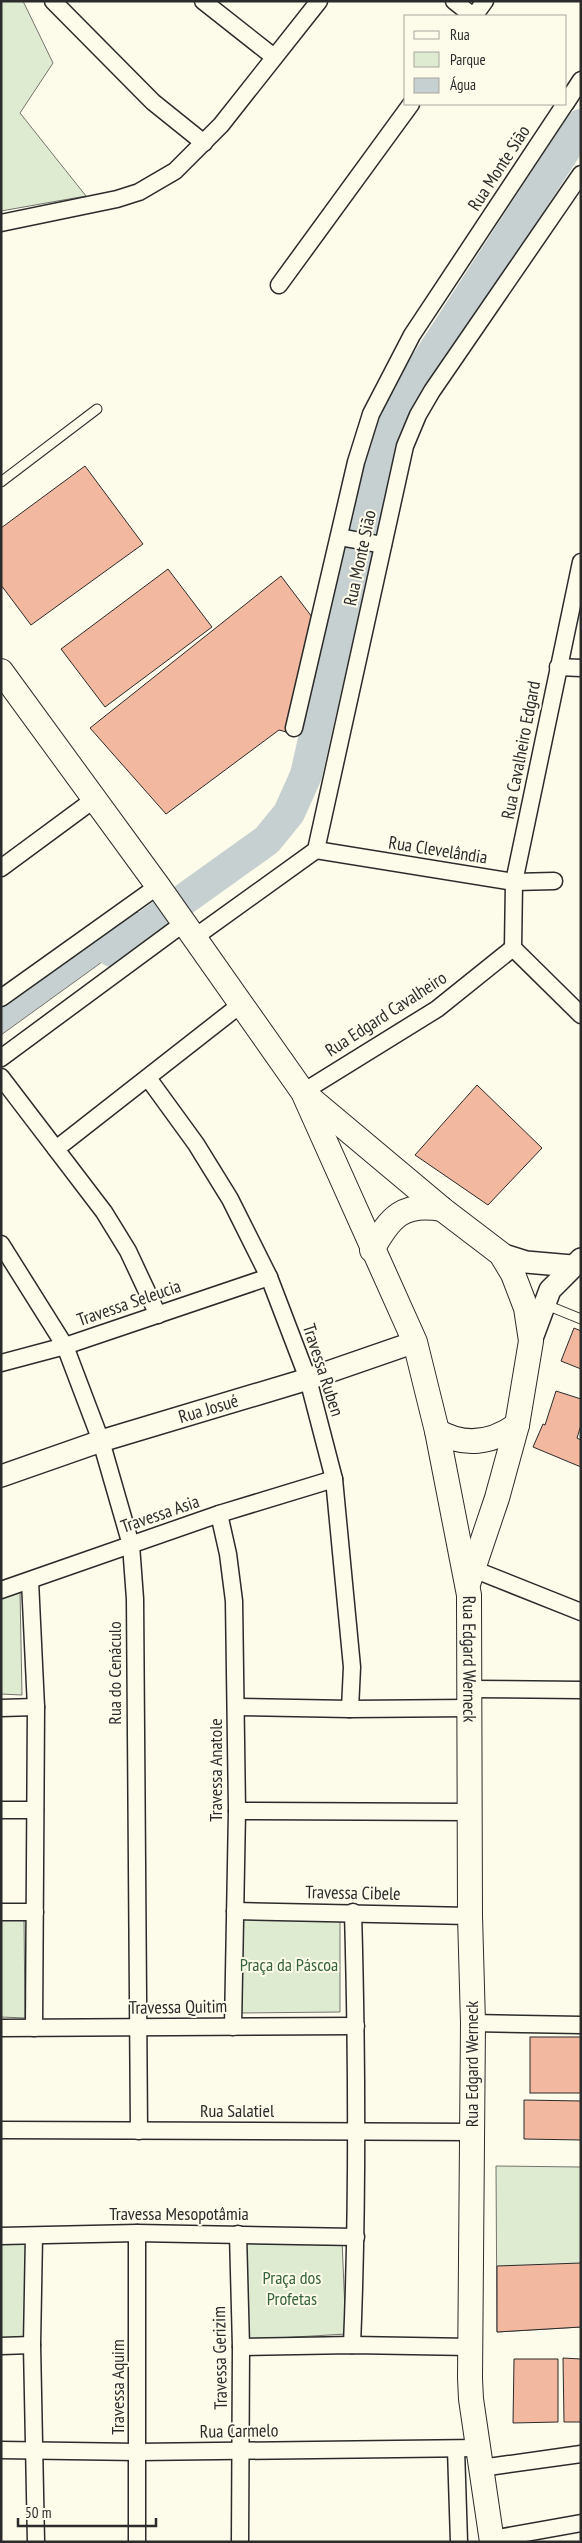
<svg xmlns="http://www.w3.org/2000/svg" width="582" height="2543" viewBox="0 0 582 2543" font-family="'PT Sans Narrow',sans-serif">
<rect width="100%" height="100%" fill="#fdfbea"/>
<g fill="#deebd1" stroke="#74746e">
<polygon points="1,1 23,1 53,63 20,113 86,196 1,211"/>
<polygon points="20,1592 22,1695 1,1694 1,1598"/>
<polygon points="242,1916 340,1920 340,2012 239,2013"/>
<polygon points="1,1918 24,1918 25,2018 1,2017"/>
<polygon points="496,2166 581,2167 581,2327 497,2332"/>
<polygon points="342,2240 346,2334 244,2340 242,2241"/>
<polygon points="1,2243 27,2243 26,2340 1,2340"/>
</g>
<polygon fill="#c7d0d0" stroke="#74746e" points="135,909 149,928 1,1035 1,1007"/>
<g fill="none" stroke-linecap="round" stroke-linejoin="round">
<polyline stroke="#c7d0d0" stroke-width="32" points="112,951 267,840 289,813 306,775 375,468 390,423 421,371 581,125"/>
</g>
<g fill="#f2b8a0" stroke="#2b2b2b">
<polygon points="85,466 143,544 31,625 1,585 1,528"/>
<polygon points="168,569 212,627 105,707 61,649"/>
<polygon points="281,576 312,617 290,733 279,730 166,814 90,728"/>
<polygon points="477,1085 542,1148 488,1205 415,1155"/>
<polygon points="574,1328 581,1331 581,1369 561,1361"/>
<polygon points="556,1391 581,1399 581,1425 577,1438 581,1440 581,1467 533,1447 543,1424 545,1425"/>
<rect x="530" y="2037" width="51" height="56"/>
<polygon points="524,2100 581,2101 581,2140 524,2139"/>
<polygon points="581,2263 581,2327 497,2332 497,2266"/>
<polygon points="563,2358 581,2359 581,2422 564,2422"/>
<polygon points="514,2359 558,2359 558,2422 513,2423"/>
</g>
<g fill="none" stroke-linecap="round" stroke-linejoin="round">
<g stroke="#2b2b2b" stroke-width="11">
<g id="service">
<polyline points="1,482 97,409"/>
<polyline points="544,1304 581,1319"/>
</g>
</g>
<g stroke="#2b2b2b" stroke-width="19">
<g id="minor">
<polyline points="53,1 153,102 204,143"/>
<polyline points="203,1 274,57"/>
<polyline points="454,1 473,16"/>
<polyline points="474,16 485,1"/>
<polyline points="566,103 581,80"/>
<polyline points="1,223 117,199 139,192 175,171 221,125 319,1"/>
<polyline points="279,285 411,104"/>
<polyline points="339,537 383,545"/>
<polyline points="558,667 581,668"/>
<polyline points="294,728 356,462 371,414 412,335 565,104"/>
<polyline points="316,850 514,882 554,881"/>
<polyline points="1,868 96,798"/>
<polyline points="195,937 316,850 405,446 418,415 432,391 581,174"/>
<polyline points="513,948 514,882 581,562"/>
<polyline points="513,948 581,1015"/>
<polyline points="1,998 158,886"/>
<polyline points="1,1058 184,923"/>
<polyline points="1,1077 104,1212 128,1251 158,1315"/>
<polyline points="148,1078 196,1144 230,1199 269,1277 308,1379 334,1479 352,1667 350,1709"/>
<polyline points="303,1092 437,1009 513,948"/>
<polyline points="56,1149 240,1005"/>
<polyline points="1,1244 65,1346 101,1441 131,1545 135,1599 139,2131"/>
<polyline points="1,1363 65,1346 269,1277"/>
<polyline points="219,1514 228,1554 234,1601 237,1811 233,2027"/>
<polyline points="473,1569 581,1612"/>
<polyline points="30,1581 36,1707 34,2028"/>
<polyline points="1,1590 219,1514 334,1479"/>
<polyline points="470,1689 581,1690"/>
<polyline points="236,1707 350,1709 470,1708"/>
<polyline points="1,1708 36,1707"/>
<polyline points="1,1810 35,1810"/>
<polyline points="237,1811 470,1812"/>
<polyline points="235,1911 470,1916"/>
<polyline points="1,1912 35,1912"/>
<polyline points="473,2023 581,2025"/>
<polyline points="1,2028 356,2026"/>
<polyline points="1,2130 473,2132"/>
<polyline points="238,2234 241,2347 240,2542"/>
<polyline points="1,2236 137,2233 356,2237"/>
<polyline points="34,2236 32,2345 36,2542"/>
<path d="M352,2345C358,2200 357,2056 353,1912"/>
<polyline points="1,2346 32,2345"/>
<polyline points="241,2347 352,2345 471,2347"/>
<polyline points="456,2449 459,2542"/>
<polyline points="1,2450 138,2452 478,2448"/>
<polyline points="481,2468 581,2454"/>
<polyline points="492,2539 581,2523"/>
<polyline points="137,2542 137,2233"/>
</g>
</g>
<g stroke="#2b2b2b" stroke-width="24">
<g id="tertiary">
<polyline points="501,1254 526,1262 572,1266"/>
<polyline points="531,1341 550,1290 581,1259"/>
<path id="s1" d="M1,1476L101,1441L308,1379L415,1342"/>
</g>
</g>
<g stroke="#2b2b2b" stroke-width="26">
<g id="secondary">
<path id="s2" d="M1,671L158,886L303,1092L415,1342L437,1431L469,1595L470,1916L473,2023L470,2378L471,2399L492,2542"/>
<polyline points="306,1095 442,1209 501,1254 513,1274 526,1308 531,1341 517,1425 497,1498 468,1584"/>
<path d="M372,1250C390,1217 403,1202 442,1209"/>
<path d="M437,1431C464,1447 492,1443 517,1425"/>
</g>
</g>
<use href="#service" stroke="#fdfbea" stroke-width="9"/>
<use href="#minor" stroke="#fdfbea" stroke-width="16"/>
<use href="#tertiary" stroke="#fdfbea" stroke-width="21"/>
<use href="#secondary" stroke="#fdfbea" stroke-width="24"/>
</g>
<g text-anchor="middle" stroke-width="4" stroke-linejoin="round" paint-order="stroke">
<g font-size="18" fill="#2b2b2b" stroke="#fdfbea">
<text transform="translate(499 168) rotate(-57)" y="6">Rua Monte Sião</text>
<text transform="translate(360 558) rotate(-78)" y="6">Rua Monte Sião</text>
<text transform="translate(521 750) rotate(-79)" y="6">Rua Cavalheiro Edgard</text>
<text transform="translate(438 850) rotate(9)" y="6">Rua Clevelândia</text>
<text transform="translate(386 1014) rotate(-33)" y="6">Rua Edgard Cavalheiro</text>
<text transform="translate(129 1303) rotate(-19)" y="6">Travessa Seleucia</text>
<text transform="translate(323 1370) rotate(72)" y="6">Travessa Ruben</text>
<text dy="6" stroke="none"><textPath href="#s1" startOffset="218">Rua Josué</textPath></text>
<text transform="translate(160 1514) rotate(-19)" y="6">Travessa Asia</text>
<text dy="6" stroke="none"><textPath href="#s2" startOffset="1115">Rua Edgard Werneck</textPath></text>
<text transform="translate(115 1673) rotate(-90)" y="6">Rua do Cenáculo</text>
<text transform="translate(216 1770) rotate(-90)" y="6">Travessa Anatole</text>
<text transform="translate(353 1893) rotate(1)" y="6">Travessa Cibele</text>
<text transform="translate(178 2007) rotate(-1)" y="6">Travessa Quitim</text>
<text transform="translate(472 2064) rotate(-90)" y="6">Rua Edgard Werneck</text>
<text x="237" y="2117">Rua Salatiel</text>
<text x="179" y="2220">Travessa Mesopotâmia</text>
<text transform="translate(220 2358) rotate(-91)" y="6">Travessa Gerizim</text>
<text transform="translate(118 2387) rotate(-90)" y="6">Travessa Aquim</text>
<text transform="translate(239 2431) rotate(-1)" y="6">Rua Carmelo</text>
</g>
<g font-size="18" fill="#34623c" stroke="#fdfbea">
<text x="289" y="1971">Praça da Páscoa</text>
<text x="292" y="2284">Praça dos<tspan x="292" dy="21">Profetas</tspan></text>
</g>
</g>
<rect width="582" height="2543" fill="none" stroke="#2b2b2b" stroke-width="5"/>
<rect x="404" y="15" width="162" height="90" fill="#fdfbea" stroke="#a9a89e"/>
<rect x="414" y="31" width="25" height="8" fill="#fdfbea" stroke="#a9a89e"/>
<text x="450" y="40" font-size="15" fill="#2b2b2b">Rua</text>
<rect x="414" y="52" width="25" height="15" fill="#deebd1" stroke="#a9a89e"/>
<text x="450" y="65" font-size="15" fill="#2b2b2b">Parque</text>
<rect x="414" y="78" width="25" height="15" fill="#c7d0d0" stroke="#a9a89e"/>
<text x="450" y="90" font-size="15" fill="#2b2b2b">Água</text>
<path d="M18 2518v8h138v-8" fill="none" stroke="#2b2b2b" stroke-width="2.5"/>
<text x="25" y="2518" font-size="15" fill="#2b2b2b" stroke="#fdfbea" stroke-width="4" paint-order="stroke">50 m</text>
</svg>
